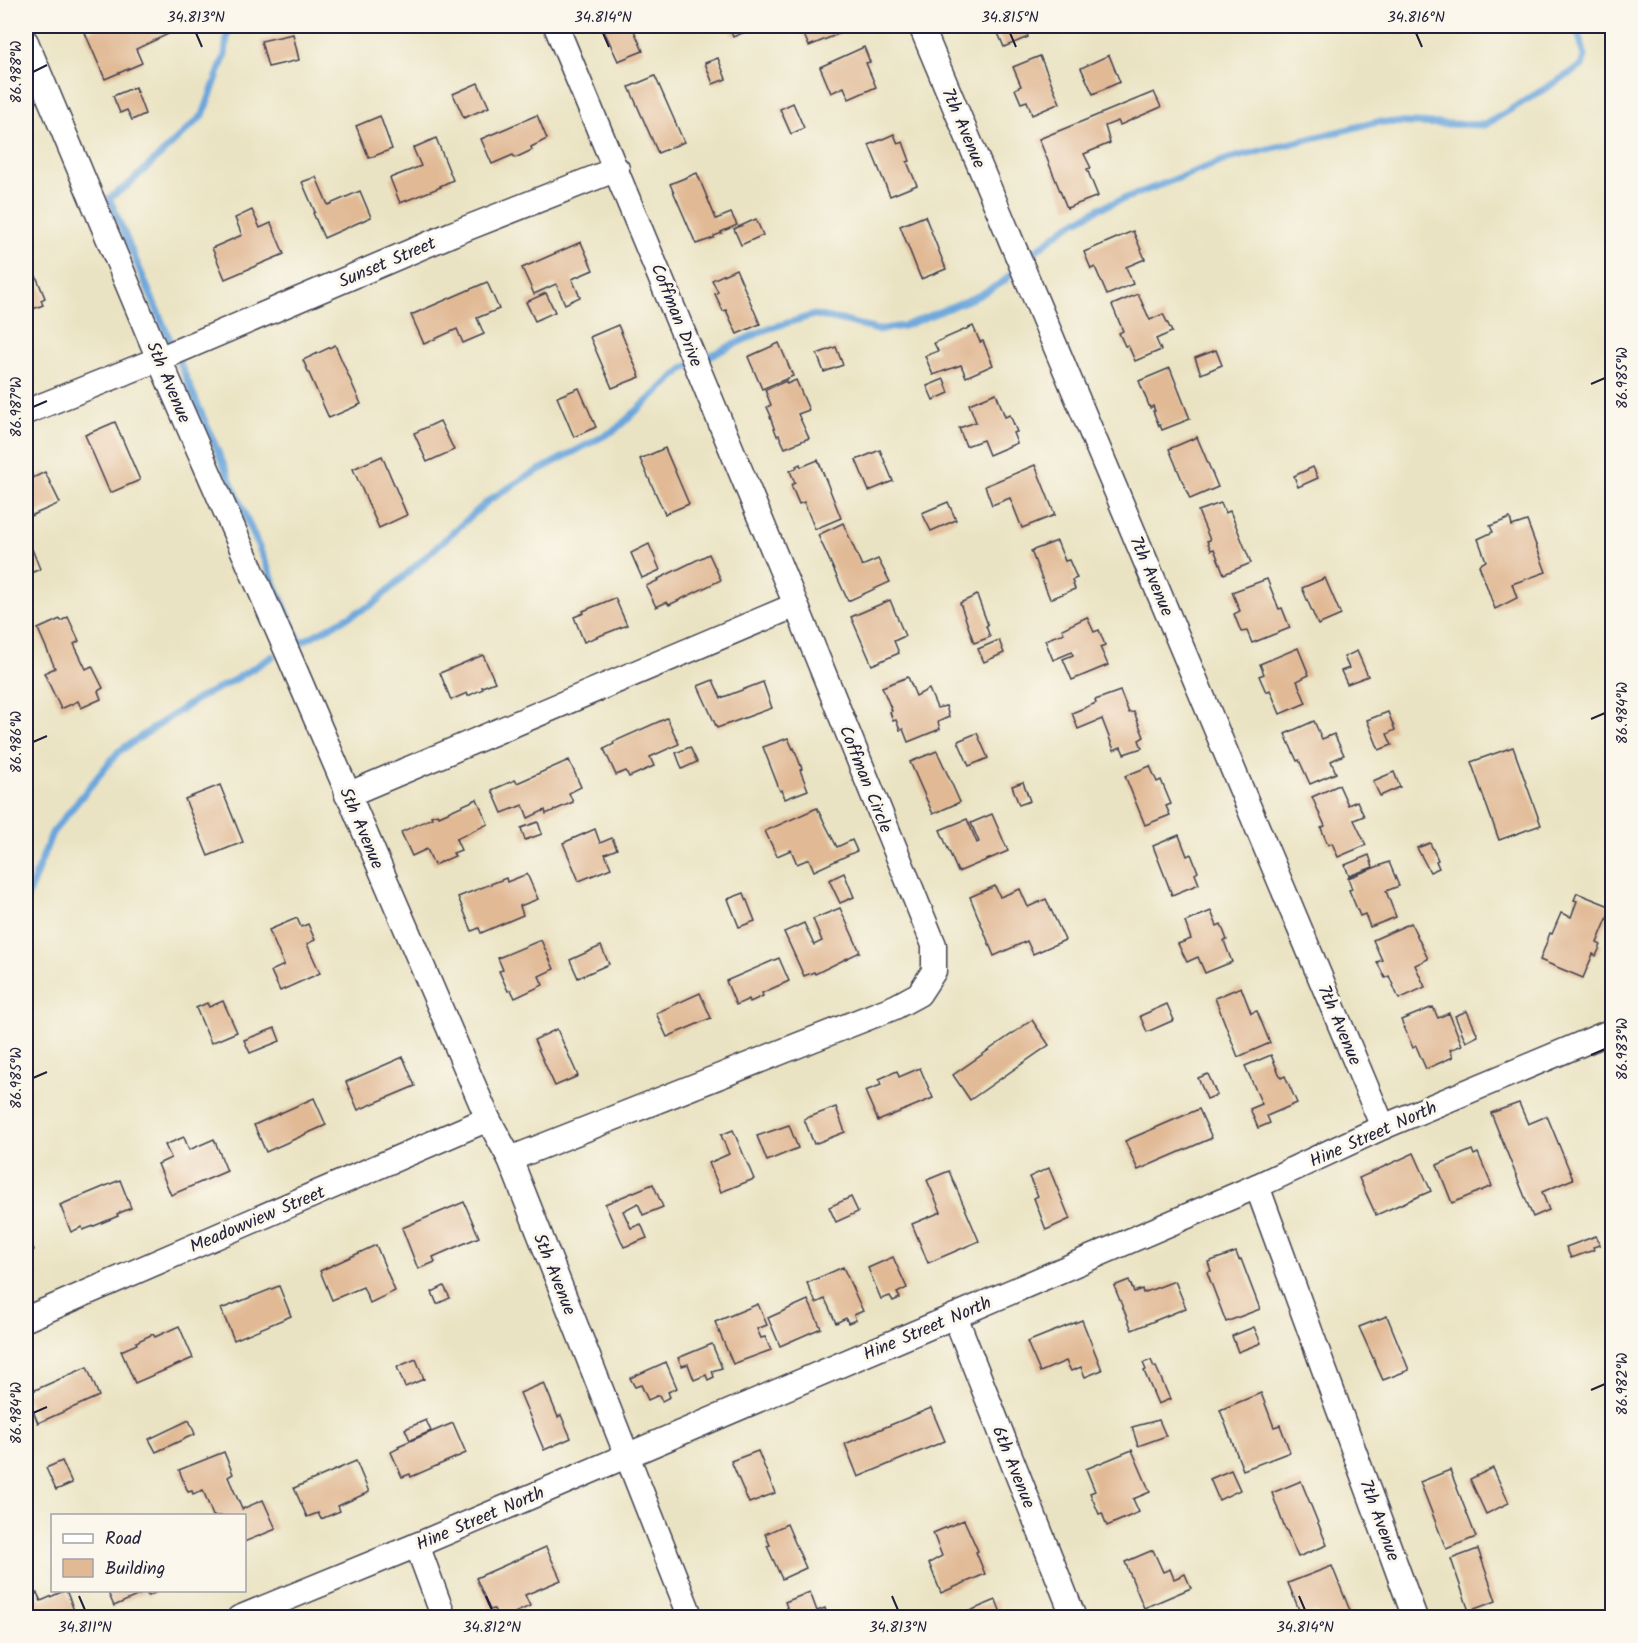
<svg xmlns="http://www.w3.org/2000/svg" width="1638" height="1643" viewBox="0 0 1638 1643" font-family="Kalam,sans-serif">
<rect width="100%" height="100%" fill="#fbf7ec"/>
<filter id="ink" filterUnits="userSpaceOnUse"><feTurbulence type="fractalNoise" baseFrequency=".0167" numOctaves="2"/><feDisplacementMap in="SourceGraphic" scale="12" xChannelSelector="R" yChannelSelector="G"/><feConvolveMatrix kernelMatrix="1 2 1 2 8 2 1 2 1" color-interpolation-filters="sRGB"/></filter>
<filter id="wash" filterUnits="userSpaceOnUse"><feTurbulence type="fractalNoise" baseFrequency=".008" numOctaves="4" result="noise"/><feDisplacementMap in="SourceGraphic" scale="24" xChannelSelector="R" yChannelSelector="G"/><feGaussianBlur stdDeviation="1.35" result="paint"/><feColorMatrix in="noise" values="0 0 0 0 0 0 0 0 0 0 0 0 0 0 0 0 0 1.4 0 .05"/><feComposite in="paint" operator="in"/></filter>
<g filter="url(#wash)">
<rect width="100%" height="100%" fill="#eae3c3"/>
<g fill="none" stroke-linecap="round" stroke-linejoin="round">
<g stroke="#6ba6dc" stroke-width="7">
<polyline points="228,26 225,55 203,115 128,185 109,198 300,643"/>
<polyline points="1025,259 1066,227 1100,208 1228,159 1377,122 1485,125 1582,66 1585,56 1576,26"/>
<polyline points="292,647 373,604 488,501 526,477 615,430 684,368 767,329 814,315 846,321 877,330 904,326 978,296 1003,282 1018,267"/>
<polyline points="26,900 52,833 118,752 197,699 236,679 273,656"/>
</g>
</g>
<g id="blocks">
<g fill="#e1b995">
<polygon points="102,26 175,26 177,30 136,49 142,63 105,79 85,33"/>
<polygon points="602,26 632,26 643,51 618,61"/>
<polygon points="721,26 759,26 733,37 730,29 724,32"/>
<polygon points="800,26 858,26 809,46"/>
<polygon points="995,26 1024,26 1028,37 1004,47"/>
<polygon points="293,34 299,60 268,67 261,41"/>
<polygon points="864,47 870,62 866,63 876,87 849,99 844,87 831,93 820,67"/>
<polygon points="1109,55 1120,82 1093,94 1081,68"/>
<polygon points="1040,56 1060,103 1032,115 1027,101 1021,103 1015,89 1021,86 1013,67"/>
<polygon points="718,58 726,79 713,84 705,63"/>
<polygon points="655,76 684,142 658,153 629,87"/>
<polygon points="478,83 489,107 464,118 453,94"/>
<polygon points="135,87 145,114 132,120 127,110 120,113 113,96"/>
<polygon points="1154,92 1161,107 1120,125 1118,121 1105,126 1110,143 1084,154 1091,168 1087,169 1098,196 1067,208 1039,139"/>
<polygon points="793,103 804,128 791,134 780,109"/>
<polygon points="537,115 547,139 531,147 532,150 515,158 513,155 492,164 481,139"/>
<polygon points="380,116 392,149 369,158 356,126"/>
<polygon points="894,134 898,144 903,142 910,161 907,162 917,185 890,196 869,145"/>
<polygon points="436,138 453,180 440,186 441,187 400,203 390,178 421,166 413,148"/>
<polygon points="697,173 716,219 731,213 737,225 721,232 722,233 714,236 714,238 696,244 670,184"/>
<polygon points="316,177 328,205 360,191 371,217 324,238 313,213 315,212 302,182"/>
<polygon points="252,210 260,228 271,223 284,254 225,279 212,248 242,235 235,218"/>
<polygon points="925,216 946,269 921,279 900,226"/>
<polygon points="756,219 763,235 741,245 734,229"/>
<polygon points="1133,231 1145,259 1126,267 1133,284 1107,295 1095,267 1091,269 1084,252"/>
<polygon points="581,242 593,270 572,279 580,297 565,304 556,284 534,294 522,268"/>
<polygon points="736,269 760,324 737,334 726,310 723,311 715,294 718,292 712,280"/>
<polygon points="36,276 45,298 41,300 43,305 26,312 26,280"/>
<polygon points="487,282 499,309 477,318 484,334 463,343 457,329 424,344 411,315"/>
<polygon points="546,293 555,312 535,321 526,302"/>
<polygon points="1138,294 1150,320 1163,314 1172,332 1156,339 1161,350 1135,361 1128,345 1125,346 1119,333 1123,331 1112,305"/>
<polygon points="618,325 640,377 612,388 590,337"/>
<polygon points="973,326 980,342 983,341 993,365 966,377 961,365 933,375 925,356 938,351 934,343"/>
<polygon points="779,343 793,376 762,389 748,357"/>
<polygon points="335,345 361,404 329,418 303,360"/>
<polygon points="836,347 843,365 824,372 817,354"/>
<polygon points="1216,350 1222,365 1201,374 1195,358"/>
<polygon points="1170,368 1190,419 1162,430 1160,425 1159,426 1153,411 1155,411 1153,406 1150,408 1139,381"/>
<polygon points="944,379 949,393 933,400 927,386"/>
<polygon points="796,380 809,410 798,414 809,438 785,448 779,435 777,436 770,417 771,416 767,407 771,405 765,390 786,381 787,384"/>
<polygon points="579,388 596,427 574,437 557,397"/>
<polygon points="996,393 1005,417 1010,415 1017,432 1013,433 1017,443 989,455 983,440 966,446 959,428 976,422 969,404"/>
<polygon points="440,421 454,450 427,462 414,433"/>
<polygon points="115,422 140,480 110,493 85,435"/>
<polygon points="1197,437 1218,487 1190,499 1169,449"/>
<polygon points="665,448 689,504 665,514 640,459"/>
<polygon points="880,450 893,481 869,491 856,460"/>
<polygon points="382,456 407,515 379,528 353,469"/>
<polygon points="818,460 841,518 815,529 804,502 799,504 791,485 795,483 790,471 797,468 796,466 800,464 801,467"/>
<polygon points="1035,465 1055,515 1022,528 1010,498 992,505 985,486"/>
<polygon points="1313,467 1318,478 1298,487 1294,476"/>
<polygon points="45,472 60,503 26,518 26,478 32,475 33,478"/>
<polygon points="948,502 956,520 931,531 922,513"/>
<polygon points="1221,503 1225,513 1230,511 1251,563 1224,574 1214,549 1211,550 1207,541 1210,540 1198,511"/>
<polygon points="1510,518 1512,526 1527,521 1546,572 1512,584 1517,598 1495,609 1479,565 1486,561 1478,539 1493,532 1490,526"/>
<polygon points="843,523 862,566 878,559 890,582 848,601 818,535"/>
<polygon points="26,534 40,569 26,575"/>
<polygon points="1057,541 1065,561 1069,560 1077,578 1072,580 1075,589 1050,599 1031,551"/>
<polygon points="649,544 660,570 642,578 631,553"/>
<polygon points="709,554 721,580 669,605 667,602 656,607 646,586 659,580 658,579"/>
<polygon points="1325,578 1341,615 1318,625 1302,588"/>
<polygon points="1267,579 1279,609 1282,608 1290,628 1252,643 1247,631 1241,632 1234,614 1240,611 1232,592"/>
<polygon points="977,595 988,625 986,626 990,637 974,643 960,603"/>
<polygon points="615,598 627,625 584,642 574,617 584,613 583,611"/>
<polygon points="890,600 905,636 894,641 899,653 872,665 851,617"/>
<polygon points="68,617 79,641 74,644 86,669 92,666 103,688 98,691 101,699 81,708 78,701 61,709 44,673 55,668 38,629 60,619 61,621"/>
<polygon points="1087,617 1094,632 1099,630 1105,645 1100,647 1108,665 1072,680 1063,659 1073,655 1072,652 1053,660 1045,640 1064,633 1062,629"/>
<polygon points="999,640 1004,653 984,662 978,649"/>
<polygon points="1298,648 1309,675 1297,681 1306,703 1280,714 1270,690 1266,692 1259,676 1264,674 1260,664"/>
<polygon points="1357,651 1368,676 1347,684 1341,671 1349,668 1344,657"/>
<polygon points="483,655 495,682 482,687 483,689 468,696 467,693 451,700 440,673"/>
<polygon points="908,677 916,696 929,689 937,708 946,706 949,717 938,722 940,729 908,742 903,729 900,730 896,720 893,721 890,712 892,711 882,687"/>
<polygon points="713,680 721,698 763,682 772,708 717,728 698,686"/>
<polygon points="1120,691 1129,713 1134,712 1144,737 1139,740 1142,748 1124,754 1121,747 1114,750 1102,719 1078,729 1072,713 1096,703 1095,700"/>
<polygon points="1388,712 1395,730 1387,734 1392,745 1379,750 1367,720"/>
<polygon points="667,718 679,744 650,757 654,766 629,777 626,771 616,775 604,749 614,744 613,742"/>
<polygon points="1314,721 1322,739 1334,734 1344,755 1331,761 1336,773 1310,784 1299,760 1297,761 1285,734"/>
<polygon points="977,733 988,758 969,766 958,741"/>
<polygon points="788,738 793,749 794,748 802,769 800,770 808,790 785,799 782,790 780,791 763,747"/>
<polygon points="690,747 697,762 682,769 676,753"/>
<polygon points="1513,747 1541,825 1499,840 1471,762"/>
<polygon points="937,751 960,802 933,814 910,762"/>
<polygon points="569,760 581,787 569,793 573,802 546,814 545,810 528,818 523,805 502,813 492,790 515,780 517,783"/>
<polygon points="1150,766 1157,782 1161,780 1171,804 1166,806 1170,815 1145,825 1125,776"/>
<polygon points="1394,772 1400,787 1380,796 1373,781"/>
<polygon points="1023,782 1030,801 1019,805 1012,786"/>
<polygon points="220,785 243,842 208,856 185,799"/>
<polygon points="1339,785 1348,805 1357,801 1364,816 1354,820 1366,845 1338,857 1332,843 1328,845 1321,828 1325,826 1312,797"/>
<polygon points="477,799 488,824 456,839 461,850 453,853 455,856 434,865 427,849 412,856 401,832 432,818 431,816 437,814 439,816"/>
<polygon points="817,808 837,847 852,840 857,851 814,871 809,859 797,864 791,850 777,856 765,831"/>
<polygon points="992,814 1008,851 958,872 940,830 967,819 977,843 979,842 971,823"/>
<polygon points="538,822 542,834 525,840 521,828"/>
<polygon points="595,829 600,843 612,838 617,849 605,854 611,868 579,881 563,843"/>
<polygon points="1179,835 1187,856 1191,854 1198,872 1195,874 1199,884 1172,895 1153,846"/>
<polygon points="1430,843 1438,860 1436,861 1439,868 1430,872 1417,848"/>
<polygon points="1369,855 1373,867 1349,876 1345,865"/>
<polygon points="1389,862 1399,886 1386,891 1396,917 1370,927 1365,914 1360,916 1349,890 1352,889 1348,878"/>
<polygon points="844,873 854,897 840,903 829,880"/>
<polygon points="527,874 538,899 520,906 523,915 481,933 479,928 472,931 458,897 506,878 507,882"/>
<polygon points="995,886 1000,897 1020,889 1028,907 1046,899 1065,940 1033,954 1027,941 994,956 970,897"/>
<polygon points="744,893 755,921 739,927 728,899"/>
<polygon points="1577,893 1612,907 1597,943 1601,945 1596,956 1593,954 1583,978 1540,960 1550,933 1552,934 1561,913 1571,917 1577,901 1574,900"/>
<polygon points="840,908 860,952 815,974 814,972 804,976 784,932 804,923 814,945 822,941 813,919"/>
<polygon points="1211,911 1217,926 1221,924 1227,940 1224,941 1232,962 1205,973 1198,957 1187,962 1178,944 1191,939 1185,922"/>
<polygon points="297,918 301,927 308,924 315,940 307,944 320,973 280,991 271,971 284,965 269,930"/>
<polygon points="1411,923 1428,959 1415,965 1425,987 1399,999 1389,976 1385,978 1377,962 1382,960 1373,940"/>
<polygon points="541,940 554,969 539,976 543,985 515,998 511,990 508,991 499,971 503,970 498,958"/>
<polygon points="601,946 609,964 578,978 570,960"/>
<polygon points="779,958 789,981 762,993 763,996 750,1002 749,999 736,1005 726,981"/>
<polygon points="1241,987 1251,1013 1257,1011 1270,1043 1238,1057 1215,998"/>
<polygon points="700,993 711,1018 667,1037 656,1013"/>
<polygon points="223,1001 237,1032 211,1043 196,1008 207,1003 209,1007"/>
<polygon points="1167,1004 1174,1020 1147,1032 1140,1016"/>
<polygon points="1433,1007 1438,1018 1449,1013 1462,1045 1450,1050 1453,1057 1426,1069 1416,1046 1413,1048 1401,1020"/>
<polygon points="1467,1011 1478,1036 1466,1042 1455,1016"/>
<polygon points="1032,1020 1049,1045 970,1100 953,1075"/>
<polygon points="275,1028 280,1041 250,1053 244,1040"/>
<polygon points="557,1029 578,1076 555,1086 534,1040"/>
<polygon points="1271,1055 1281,1078 1285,1076 1297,1103 1267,1116 1270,1123 1258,1128 1250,1109 1262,1104 1245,1066"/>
<polygon points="403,1057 415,1086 358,1110 346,1082"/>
<polygon points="920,1068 933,1098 878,1121 865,1091 881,1085 879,1079 897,1071 899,1077"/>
<polygon points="1208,1074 1217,1095 1207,1099 1198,1078"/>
<polygon points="314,1098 326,1125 266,1152 254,1125"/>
<polygon points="1519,1103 1528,1124 1547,1116 1573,1179 1542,1192 1549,1210 1533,1217 1491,1113"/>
<polygon points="836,1107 845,1132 814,1144 804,1119"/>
<polygon points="1199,1109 1212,1138 1138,1170 1125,1141"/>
<polygon points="789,1125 798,1148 767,1161 757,1136"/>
<polygon points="733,1130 754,1179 721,1192 709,1163 729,1154 721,1135"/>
<polygon points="184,1137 189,1150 214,1139 227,1171 171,1195 158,1164 171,1158 165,1145"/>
<polygon points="1472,1150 1474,1155 1478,1153 1492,1186 1452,1203 1437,1165"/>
<polygon points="1414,1153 1431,1191 1376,1215 1359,1178"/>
<polygon points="1049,1168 1070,1219 1046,1230 1034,1198 1038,1196 1029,1177"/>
<polygon points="949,1171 979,1241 928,1263 912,1224 941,1212 927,1180"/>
<polygon points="120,1180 131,1208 117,1214 118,1216 94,1226 83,1230 82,1227 71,1232 60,1205"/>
<polygon points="653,1184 663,1207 643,1215 638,1203 623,1211 631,1228 641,1224 647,1238 624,1247 605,1204"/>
<polygon points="851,1197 858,1212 836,1222 829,1207"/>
<polygon points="464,1202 479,1237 433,1257 435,1262 418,1269 402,1228"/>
<polygon points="26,1231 34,1250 26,1254"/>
<polygon points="1596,1236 1600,1245 1593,1247 1594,1250 1571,1258 1566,1247"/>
<polygon points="376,1245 395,1291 370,1303 363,1287 332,1300 320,1271"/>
<polygon points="1236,1252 1239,1260 1241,1259 1260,1309 1226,1322 1207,1272 1211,1271 1208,1262"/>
<polygon points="893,1257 907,1288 897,1293 900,1298 893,1301 890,1296 881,1299 868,1268"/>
<polygon points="843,1267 863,1311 854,1315 856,1320 848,1323 846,1318 836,1323 825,1299 816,1303 807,1283"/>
<polygon points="1129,1280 1134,1292 1142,1289 1143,1293 1175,1281 1186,1308 1132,1330 1114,1286"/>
<polygon points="279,1286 291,1316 234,1340 221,1309"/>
<polygon points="444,1286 450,1298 437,1304 432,1292"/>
<polygon points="808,1300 821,1328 780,1346 768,1318"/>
<polygon points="758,1304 767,1325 757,1329 761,1338 765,1337 771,1350 733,1364 715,1322"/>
<polygon points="1387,1316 1409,1370 1383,1380 1359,1327"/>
<polygon points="1082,1320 1102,1370 1085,1377 1081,1367 1071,1371 1066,1361 1040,1372 1027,1342"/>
<polygon points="179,1326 193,1358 135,1383 121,1351 137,1344 136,1342 153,1334 155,1337"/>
<polygon points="1254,1327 1261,1343 1238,1352 1232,1336"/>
<polygon points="712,1344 722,1368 712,1371 714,1377 708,1380 706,1375 694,1380 688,1364 682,1366 678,1358"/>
<polygon points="416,1359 424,1379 405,1387 397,1367"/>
<polygon points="1151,1360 1154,1367 1156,1367 1170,1399 1158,1404 1144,1371 1146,1370 1143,1363"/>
<polygon points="666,1362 677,1388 668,1392 670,1397 662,1401 659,1395 648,1400 641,1385 635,1387 630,1378"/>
<polygon points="87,1367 99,1396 38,1423 26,1394"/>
<polygon points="544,1383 558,1417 561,1415 571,1438 544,1450 520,1393"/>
<polygon points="1261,1393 1274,1427 1280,1425 1290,1452 1243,1470 1220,1410"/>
<polygon points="931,1408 945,1441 858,1477 845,1444"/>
<polygon points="189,1420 195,1434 156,1452 149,1439"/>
<polygon points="426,1420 431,1431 410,1440 405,1429"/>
<polygon points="1159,1420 1166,1436 1138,1446 1132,1427"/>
<polygon points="453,1423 466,1453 411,1477 410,1474 402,1477 391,1452 399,1448 398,1446"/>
<polygon points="1132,1450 1150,1492 1133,1499 1139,1512 1107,1526 1102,1513 1099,1514 1090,1493 1095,1491 1086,1469"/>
<polygon points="758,1451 775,1493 749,1503 731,1461"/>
<polygon points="224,1452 233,1474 228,1477 242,1509 263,1500 276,1529 244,1542 244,1516 213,1516 203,1490 193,1494 192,1491 188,1492 179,1470"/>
<polygon points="62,1461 72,1483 56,1490 46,1468"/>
<polygon points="356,1461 369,1492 338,1506 340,1511 321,1519 318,1513 307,1517 294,1488"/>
<polygon points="1493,1468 1509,1503 1486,1514 1470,1479"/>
<polygon points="1231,1470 1240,1490 1219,1500 1210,1479"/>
<polygon points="1450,1470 1476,1537 1446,1549 1420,1482"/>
<polygon points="1301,1481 1327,1545 1298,1557 1286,1529 1285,1529 1272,1493"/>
<polygon points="964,1520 978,1551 976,1552 985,1574 941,1593 929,1563 942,1556 933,1533"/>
<polygon points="787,1524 806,1568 782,1579 767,1546 770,1545 765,1534"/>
<polygon points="546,1547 561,1580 525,1595 530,1606 504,1618 498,1618 494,1609 490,1610 476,1578"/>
<polygon points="1478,1549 1496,1601 1469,1611 1451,1559"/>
<polygon points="1153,1550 1163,1572 1170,1569 1174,1579 1185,1574 1191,1588 1144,1608 1125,1562"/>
<polygon points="1332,1566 1353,1618 1319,1618 1316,1611 1302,1617 1288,1583"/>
<polygon points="66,1590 77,1618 26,1618 26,1607 28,1606 26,1598 37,1593 41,1601"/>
<polygon points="107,1590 156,1590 157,1592 148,1596 146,1592 114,1606"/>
<polygon points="810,1592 817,1611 825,1608 828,1618 791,1618 785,1602"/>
<polygon points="996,1600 1003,1618 967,1618 965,1613"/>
</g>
</g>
</g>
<g filter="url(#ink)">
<use href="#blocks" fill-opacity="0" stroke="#403f4f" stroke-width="1.5"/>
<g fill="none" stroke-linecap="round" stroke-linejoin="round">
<g stroke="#403f4f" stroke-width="27">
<g id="minor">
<polyline points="921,26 1383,1127"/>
<polyline points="26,42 159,359 289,656 488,1119 510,1159 691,1618"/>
<polyline points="26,412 159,359 452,234 617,169"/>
<polyline points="347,795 796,605"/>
<polyline points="510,1159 895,1007 919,994 934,971 934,945 796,605 556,26"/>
<polyline points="1257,1186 1415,1618"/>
<polyline points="955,1316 1074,1618"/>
<polyline points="26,1319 488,1119"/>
<polyline points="417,1545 444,1618"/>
<polyline points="239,1618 417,1545 955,1316 1257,1186 1383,1127 1612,1031"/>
</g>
</g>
<use href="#minor" stroke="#fff" stroke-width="24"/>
</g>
</g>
<path fill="none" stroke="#22223b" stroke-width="2" d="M196,33L202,47M603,33L609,47M1010,33L1016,47M1416,33L1422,47M33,72L47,65M1591,384L1605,378M33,407L47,401M1591,719L1605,713M33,742L47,736M1591,1055L1605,1049M33,1078L47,1072M1591,1390L1605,1384M33,1413L47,1407M79,1596L85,1610M486,1596L492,1610M892,1596L898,1610M1299,1596L1305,1610"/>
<g text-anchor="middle" stroke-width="6" stroke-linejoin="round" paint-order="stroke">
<g font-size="18" fill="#22223b" stroke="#fbf7ec">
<text transform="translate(964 128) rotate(67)" y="6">7th Avenue</text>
<text transform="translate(387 262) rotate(-23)" y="6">Sunset Street</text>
<text transform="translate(677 315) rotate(68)" y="6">Coffman Drive</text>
<text transform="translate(169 382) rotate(67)" y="6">5th Avenue</text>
<text transform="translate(1152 576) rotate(67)" y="6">7th Avenue</text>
<text transform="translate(866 779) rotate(68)" y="6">Coffman Circle</text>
<text transform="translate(362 828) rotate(67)" y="6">5th Avenue</text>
<text transform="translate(1340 1025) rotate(67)" y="6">7th Avenue</text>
<text transform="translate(1373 1134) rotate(-24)" y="6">Hine Street North</text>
<text transform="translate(257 1219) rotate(-23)" y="6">Meadowview Street</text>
<text transform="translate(555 1274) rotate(68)" y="6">5th Avenue</text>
<text transform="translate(927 1328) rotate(-23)" y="6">Hine Street North</text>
<text transform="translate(1014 1467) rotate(68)" y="6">6th Avenue</text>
<text transform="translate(480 1518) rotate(-23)" y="6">Hine Street North</text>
<text transform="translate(1380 1520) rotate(70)" y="6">7th Avenue</text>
</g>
</g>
<rect width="1638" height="1643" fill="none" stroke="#fbf7ec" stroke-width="66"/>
<rect x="51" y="1514" width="195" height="78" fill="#fbf7ec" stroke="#a4a2a5" stroke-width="1.5"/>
<rect x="63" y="1534" width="30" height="9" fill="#ffffff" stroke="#a4a2a5" stroke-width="1.5"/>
<text x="105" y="1544" font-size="18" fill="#22223b">Road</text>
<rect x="63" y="1559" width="30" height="18" fill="#e1b995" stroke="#a4a2a5" stroke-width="1.5"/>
<text x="105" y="1574" font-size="18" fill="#22223b">Building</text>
<rect x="33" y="33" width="1572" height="1577" fill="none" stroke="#22223b" stroke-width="2"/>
<g font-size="15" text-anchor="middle" fill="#22223b">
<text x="196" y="22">34.813°N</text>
<text x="603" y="22">34.814°N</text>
<text x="1010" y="22">34.815°N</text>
<text x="1416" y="22">34.816°N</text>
<text transform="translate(16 72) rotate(-90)" y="5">86.988°W</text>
<text transform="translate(1622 378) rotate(-90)" y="5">86.985°W</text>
<text transform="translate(16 407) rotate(-90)" y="5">86.987°W</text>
<text transform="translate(1622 713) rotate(-90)" y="5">86.984°W</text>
<text transform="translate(16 742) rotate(-90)" y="5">86.986°W</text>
<text transform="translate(1622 1049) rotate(-90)" y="5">86.983°W</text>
<text transform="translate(16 1078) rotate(-90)" y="5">86.985°W</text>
<text transform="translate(1622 1384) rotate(-90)" y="5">86.982°W</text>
<text transform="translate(16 1413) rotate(-90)" y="5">86.984°W</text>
<text x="85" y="1632">34.811°N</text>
<text x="492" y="1632">34.812°N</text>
<text x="898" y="1632">34.813°N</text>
<text x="1305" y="1632">34.814°N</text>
</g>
</svg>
